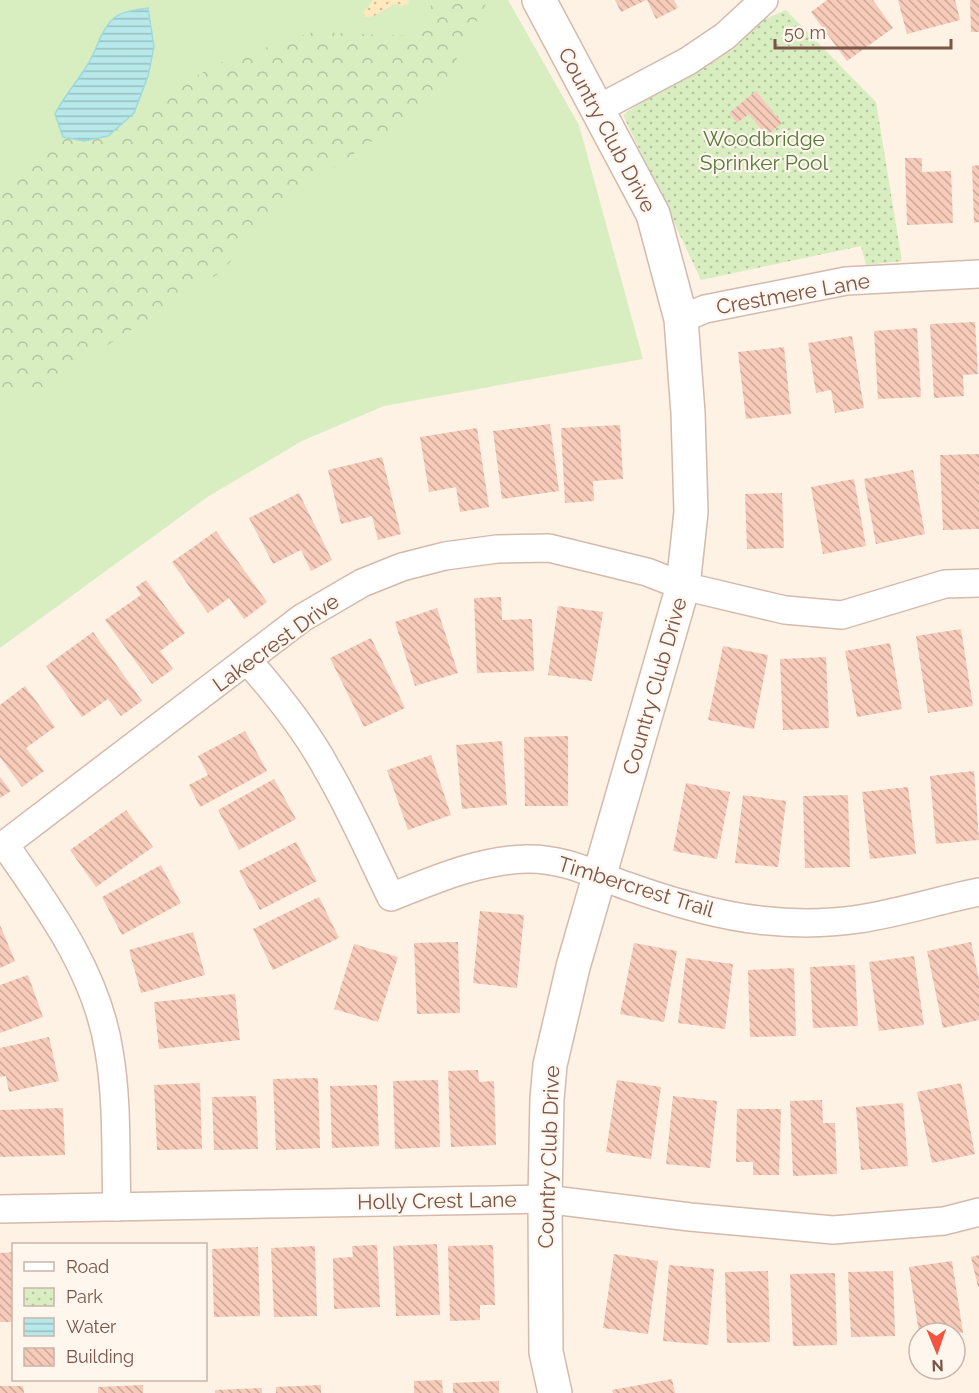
<svg xmlns="http://www.w3.org/2000/svg" width="979" height="1393" viewBox="0 0 979 1393" font-family="Raleway,sans-serif">
<defs>
<pattern id="forest-crowns" width="20" height="18" patternUnits="userSpaceOnUse" patternTransform="scale(1.5)"><rect width="20" height="18" fill="#d8eec1"/><path d="M2 6a3 3 0 1 1 6 0M12 15a3 3 0 1 1 6 0" fill="none" stroke="#b4c39f"/></pattern>
<pattern id="sand-dots" width="8" height="8" patternUnits="userSpaceOnUse" patternTransform="scale(1.5)"><rect width="8" height="8" fill="#ffe9be"/><path d="M2 2h.1M6 6h.1" fill="none" stroke="#d3bf9c" stroke-width="1.8" stroke-linecap="round"/></pattern>
<pattern id="park-dots" width="8" height="8" patternUnits="userSpaceOnUse" patternTransform="scale(1.5)"><rect width="8" height="8" fill="#d8eec1"/><path d="M2 2h.1M6 6h.1" fill="none" stroke="#b4c39f" stroke-width="1.8" stroke-linecap="round"/></pattern>
<pattern id="water-rules" width="6" height="5" patternUnits="userSpaceOnUse" patternTransform="scale(1.5)"><rect width="6" height="5" fill="#b7e8ea"/><path d="M0 2.5h6" fill="none" stroke="#9abfbf"/></pattern>
<pattern id="building-back-hatch" width="6" height="6" patternUnits="userSpaceOnUse" patternTransform="scale(1.5)"><rect width="6" height="6" fill="#f6cbba"/><path d="M-1 5l2 2M0 0l6 6M5-1l2 2" fill="none" stroke="#cca799"/></pattern>
</defs>
<rect width="100%" height="100%" fill="#fef2e5"/>
<polygon fill="#d8eec1" points="0,0 508,0 579,125 643,359 384,406 302,441 209,496 0,648"/>
<polygon fill="url(#forest-crowns)" points="431,0 488,0 432,105 383,134 287,199 221,272 33,393 0,395 0,185 63,137 84,141 108,136 134,113 217,64 313,32 412,36 432,4"/>
<polygon fill="url(#sand-dots)" points="373,0 408,0 410,2 402,6 394,4 374,16 365,17 363,13"/>
<polygon fill="url(#park-dots)" points="786,10 876,102 902,261 866,265 861,246 701,280 623,115 746,27"/>
<path fill="url(#water-rules)" stroke="#9cdadd" stroke-width="1.5" d="M148,8L154,47L148,76L134,113L108,136L84,141L63,137L55,114C64,96 78,81 88,64C97,50 100,31 113,19C121,11 137,10 148,8Z"/>
<g fill="url(#building-back-hatch)">
<polygon points="615,0 646,0 621,12"/>
<polygon points="647,0 674,0 678,8 656,19"/>
<polygon points="827,0 873,0 893,28 847,61 811,12"/>
<polygon points="898,0 955,0 960,20 907,34"/>
<polygon points="970,0 979,0 979,32 971,32"/>
<polygon points="756,91 782,123 766,136 749,114 737,123 729,113"/>
<polygon points="905,158 922,158 922,172 951,171 953,223 907,225"/>
<polygon points="979,165 979,222 974,223 972,166"/>
<polygon points="975,322 978,374 963,375 964,396 934,398 930,324"/>
<polygon points="917,328 921,397 878,399 874,331"/>
<polygon points="852,336 864,408 835,413 831,390 816,393 808,343"/>
<polygon points="784,347 791,414 746,419 738,352"/>
<polygon points="550,424 559,491 502,499 493,431"/>
<polygon points="620,425 623,479 593,481 594,501 565,503 561,428"/>
<polygon points="477,428 489,507 460,512 456,487 429,492 420,437"/>
<polygon points="979,454 979,529 943,530 940,455"/>
<polygon points="382,457 401,534 378,540 372,516 341,524 328,470"/>
<polygon points="913,470 925,534 876,544 864,479"/>
<polygon points="854,479 866,546 823,554 811,487"/>
<polygon points="299,493 332,560 311,571 301,550 273,564 249,518"/>
<polygon points="782,493 784,548 747,549 745,494"/>
<polygon points="216,531 267,602 244,619 229,598 208,613 172,562"/>
<polygon points="146,580 185,633 160,651 173,669 152,684 105,620 141,595 136,587"/>
<polygon points="501,597 502,620 532,619 534,671 477,673 474,598"/>
<polygon points="558,606 603,612 592,681 548,675"/>
<polygon points="437,608 458,673 415,686 395,622"/>
<polygon points="961,629 973,706 928,713 916,636"/>
<polygon points="93,632 142,701 121,716 108,699 82,717 46,666"/>
<polygon points="371,638 405,708 364,727 330,658"/>
<polygon points="890,643 902,709 857,717 845,651"/>
<polygon points="723,646 768,655 754,729 708,720"/>
<polygon points="826,657 829,728 783,730 780,659"/>
<polygon points="25,686 55,727 26,748 44,771 22,787 0,757 0,705"/>
<polygon points="245,731 267,771 200,807 189,785 208,775 198,756"/>
<polygon points="568,736 568,806 525,806 524,737"/>
<polygon points="502,741 507,805 462,809 456,745"/>
<polygon points="431,755 451,815 408,830 387,770"/>
<polygon points="974,771 979,840 936,844 930,776"/>
<polygon points="0,777 11,791 0,798"/>
<polygon points="274,779 296,819 239,850 218,810"/>
<polygon points="686,783 730,792 717,859 673,851"/>
<polygon points="908,787 916,854 870,859 862,792"/>
<polygon points="743,795 786,801 778,867 735,863"/>
<polygon points="848,795 850,867 805,868 803,796"/>
<polygon points="126,810 153,847 96,887 70,850"/>
<polygon points="296,842 317,881 260,910 239,871"/>
<polygon points="161,865 181,903 122,935 102,897"/>
<polygon points="319,897 339,938 273,970 253,929"/>
<polygon points="480,911 524,915 517,988 473,983"/>
<polygon points="0,925 15,961 0,968"/>
<polygon points="193,932 205,975 141,993 129,950"/>
<polygon points="458,942 460,1013 417,1014 414,943"/>
<polygon points="971,942 979,980 979,1020 943,1028 927,951"/>
<polygon points="634,943 677,951 664,1022 620,1014"/>
<polygon points="354,944 398,957 378,1022 334,1009"/>
<polygon points="914,956 924,1025 879,1031 869,962"/>
<polygon points="686,958 733,964 725,1029 678,1023"/>
<polygon points="855,965 858,1026 813,1028 810,967"/>
<polygon points="794,968 796,1036 750,1037 748,970"/>
<polygon points="28,975 43,1017 0,1033 0,985"/>
<polygon points="235,994 240,1040 159,1049 154,1002"/>
<polygon points="49,1037 59,1081 9,1092 6,1076 0,1077 0,1048"/>
<polygon points="478,1070 479,1082 494,1081 496,1145 451,1147 448,1071"/>
<polygon points="318,1078 320,1148 276,1150 273,1079"/>
<polygon points="438,1080 440,1147 395,1149 393,1081"/>
<polygon points="617,1080 661,1087 651,1159 606,1152"/>
<polygon points="200,1083 202,1149 157,1150 154,1085"/>
<polygon points="961,1083 975,1154 932,1163 917,1092"/>
<polygon points="377,1085 379,1146 332,1148 330,1086"/>
<polygon points="256,1096 258,1149 214,1150 212,1097"/>
<polygon points="673,1096 717,1101 710,1168 666,1164"/>
<polygon points="822,1100 823,1123 835,1123 837,1174 793,1176 790,1101"/>
<polygon points="903,1103 908,1166 861,1170 856,1107"/>
<polygon points="63,1108 65,1155 0,1157 0,1110"/>
<polygon points="737,1109 781,1109 779,1175 753,1175 753,1162 736,1162"/>
<polygon points="437,1244 440,1315 396,1316 393,1246"/>
<polygon points="377,1245 380,1307 334,1309 333,1258 353,1257 352,1246"/>
<polygon points="493,1245 495,1305 480,1305 480,1320 450,1321 448,1246"/>
<polygon points="315,1246 317,1316 274,1317 271,1248"/>
<polygon points="258,1247 260,1316 214,1317 212,1249"/>
<polygon points="14,1252 14,1322 0,1322 0,1253"/>
<polygon points="614,1254 658,1261 648,1334 603,1328"/>
<polygon points="979,1255 979,1287 978,1287 971,1257"/>
<polygon points="952,1261 963,1333 919,1333 909,1267"/>
<polygon points="669,1265 714,1269 708,1345 663,1341"/>
<polygon points="768,1271 770,1342 727,1343 725,1272"/>
<polygon points="893,1271 895,1336 851,1337 848,1272"/>
<polygon points="835,1273 837,1345 793,1346 790,1274"/>
<polygon points="672,1379 675,1393 613,1393 612,1390"/>
<polygon points="442,1380 443,1393 414,1393 414,1381"/>
<polygon points="499,1381 499,1393 453,1393 453,1383"/>
<polygon points="143,1385 143,1393 98,1393 98,1387"/>
<polygon points="321,1385 321,1393 276,1393 276,1387"/>
<polygon points="0,1386 23,1386 24,1393 0,1393"/>
<polygon points="262,1388 262,1393 215,1393 215,1390"/>
</g>
<g fill="none" stroke-linecap="round" stroke-linejoin="round">
<g stroke="#d4baac" stroke-width="30">
<g id="minor">
<polyline points="596,110 688,61 725,36 764,0"/>
<polyline points="681,319 705,309 846,281 979,274"/>
<path d="M248,661C277,694 306,730 327,769C351,810 370,854 391,897C434,880 479,860 526,859C563,858 593,874 627,886C669,901 714,915 759,920C792,924 826,924 859,919C900,913 939,900 979,892"/>
<path d="M5,845C49,908 97,973 109,1051C118,1103 115,1155 117,1207"/>
<polyline points="0,848 302,618 362,583 402,567 445,556 497,549 549,548 647,572 683,586 785,610 842,615 945,584 979,583"/>
<polyline points="0,1209 545,1199 690,1217 833,1230 944,1221 979,1212"/>
</g>
</g>
<g stroke="#d4baac" stroke-width="36">
<polyline id="tertiary" points="539,0 653,214 681,319 688,413 691,512 683,586 573,967 550,1065 547,1099 545,1199 546,1352 555,1393"/>
</g>
<use href="#minor" stroke="#fff" stroke-width="27"/>
<use href="#tertiary" stroke="#fff" stroke-width="33"/>
</g>
<g text-anchor="middle" stroke-width="4.5" stroke-linejoin="round" paint-order="stroke">
<g font-size="21" fill="#7a5447" stroke="#fff6ed">
<text transform="translate(607 130) rotate(62)" y="7">Country Club Drive</text>
<text transform="translate(793 294) rotate(-10)" y="7">Crestmere Lane</text>
<text transform="translate(276 643) rotate(-36)" y="7">Lakecrest Drive</text>
<text transform="translate(655 686) rotate(-74)" y="7">Country Club Drive</text>
<text transform="translate(636 887) rotate(17)" y="7">Timbercrest Trail</text>
<text transform="translate(549 1157) rotate(-88)" y="7">Country Club Drive</text>
<text transform="translate(437 1201) rotate(-1)" y="7">Holly Crest Lane</text>
</g>
<g font-size="21" fill="#557a3c" stroke="#fff6ed">
<text x="764" y="146">Woodbridge<tspan x="764" dy="24">Sprinker Pool</tspan></text>
</g>
</g>
<rect x="12" y="1243" width="195" height="138" fill="#fff6ed" stroke="#cab5ab" stroke-width="1.5"/>
<rect x="24" y="1262" width="30" height="9" fill="#ffffff" stroke="#cab5ab" stroke-width="1.5"/>
<text x="66" y="1273" font-size="18" fill="#7a5447">Road</text>
<rect x="24" y="1288" width="30" height="18" fill="url(#park-dots)" stroke="#cab5ab" stroke-width="1.5"/>
<text x="66" y="1303" font-size="18" fill="#7a5447">Park</text>
<rect x="24" y="1318" width="30" height="18" fill="url(#water-rules)" stroke="#cab5ab" stroke-width="1.5"/>
<text x="66" y="1333" font-size="18" fill="#7a5447">Water</text>
<rect x="24" y="1348" width="30" height="18" fill="url(#building-back-hatch)" stroke="#cab5ab" stroke-width="1.5"/>
<text x="66" y="1363" font-size="18" fill="#7a5447">Building</text>
<g transform="translate(937 1351) rotate(178)"><circle r="28" fill="#fff6ed" stroke="#cab5ab" stroke-width="1.5"/>
<path d="M0-4.5L10 22L0 15L-10 22Z" fill="#f3543f"/>
<text y="-9" font-size="16" font-weight="bold" text-anchor="middle" fill="#7a5447">N</text>
</g>
<path d="M775 39v9h176v-9" fill="none" stroke="#7a5447" stroke-width="3"/>
<text x="784" y="39" font-size="18" fill="#7a5447" stroke="#fff6ed" stroke-width="4.5" paint-order="stroke">50 m</text>
</svg>
